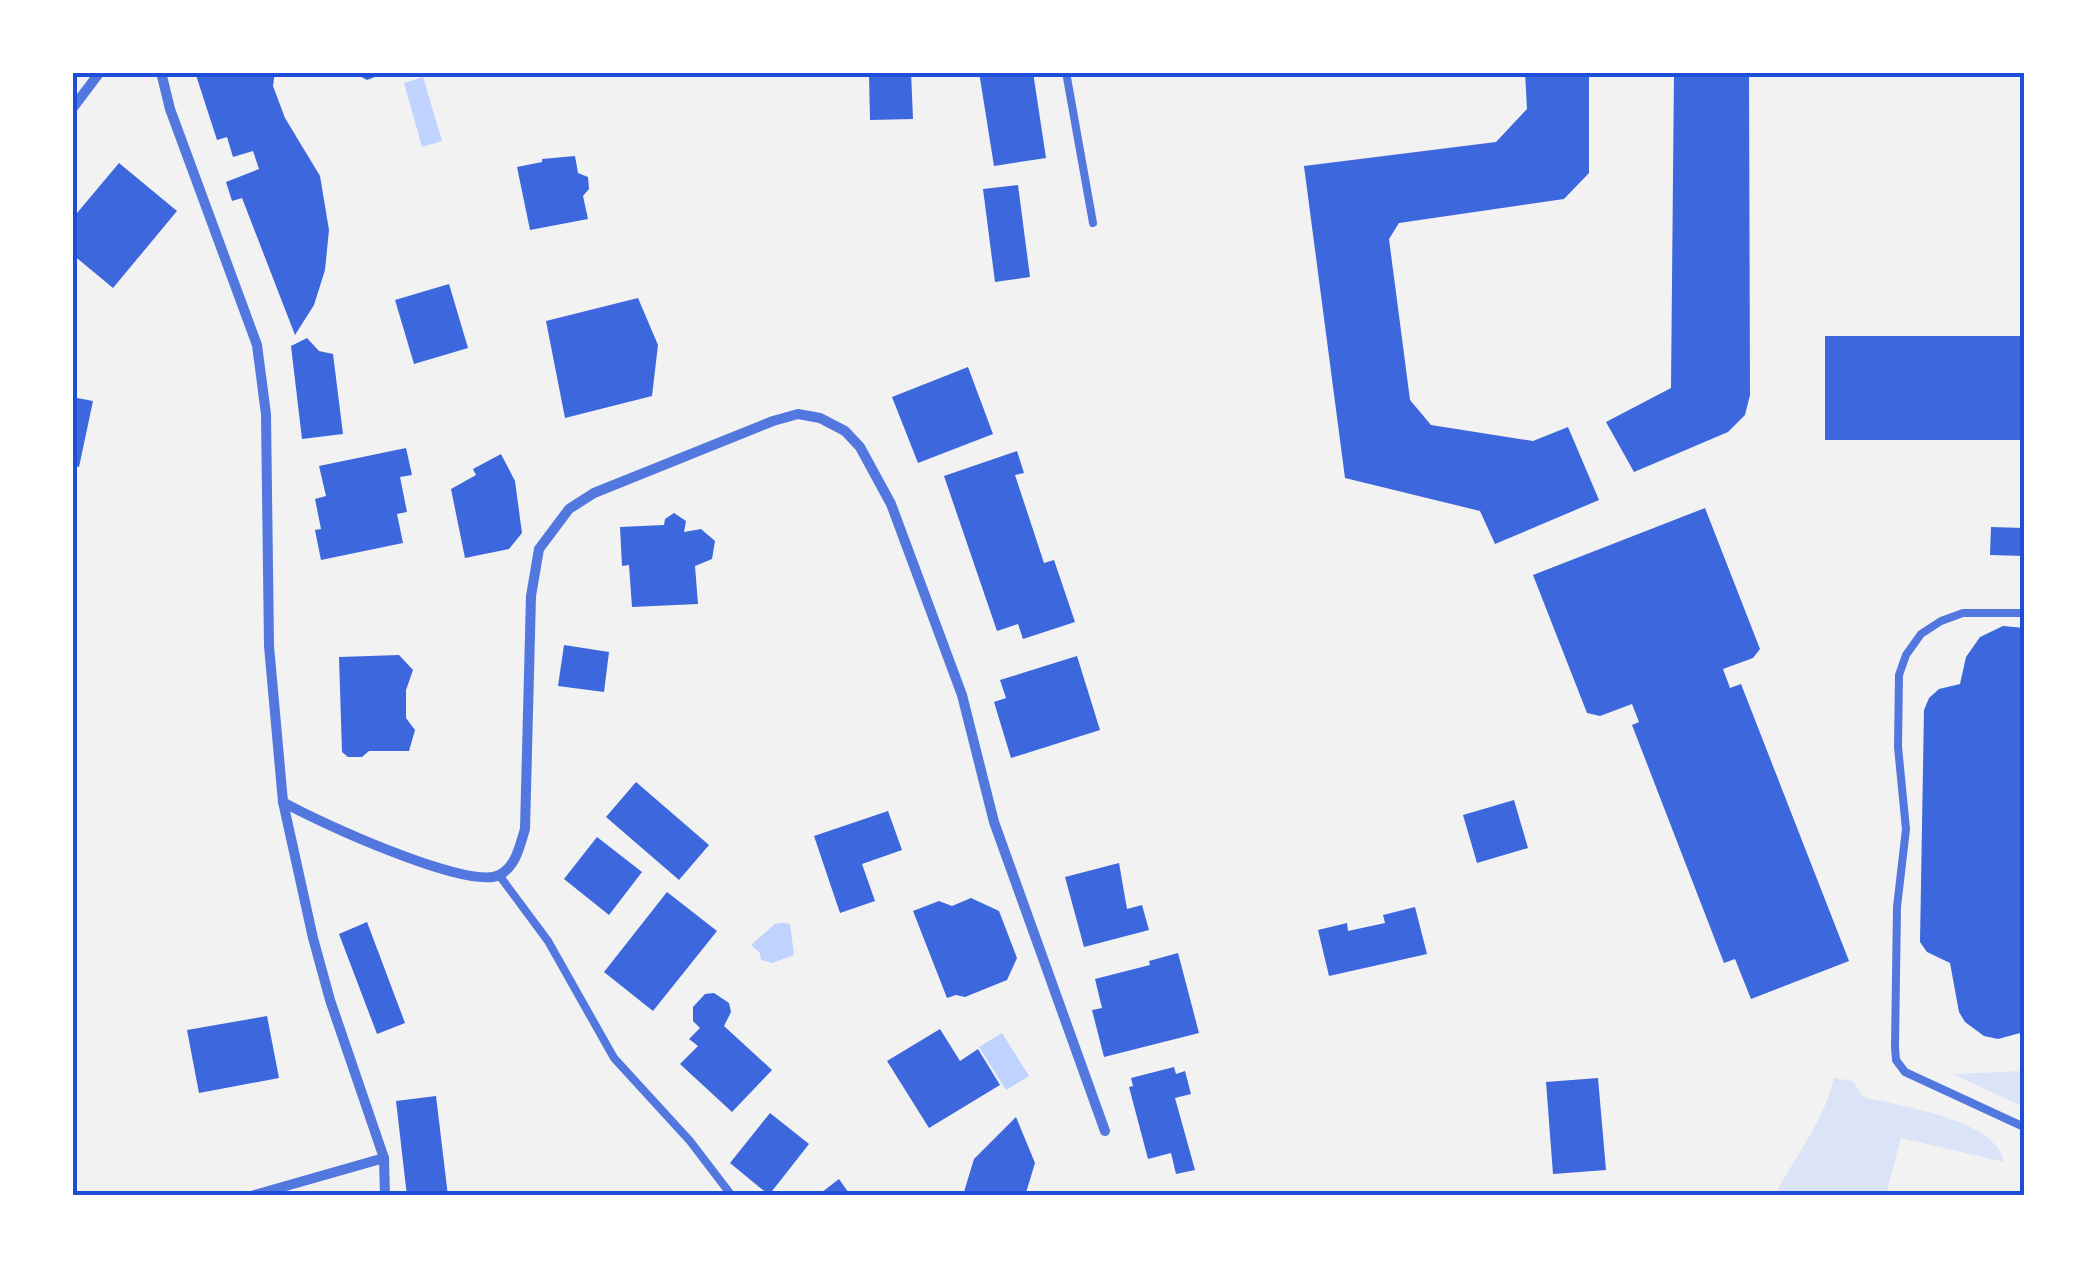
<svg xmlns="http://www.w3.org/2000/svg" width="2097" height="1268" viewBox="0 0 2097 1268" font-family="Lato,sans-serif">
<rect width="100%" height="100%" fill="#f2f2f2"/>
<g fill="#dbe4f7">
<polygon points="2024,1071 2024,1107 1952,1074"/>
<path d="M1834,1078L1853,1081L1863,1097C1899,1106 1997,1119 2004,1162L1901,1138L1886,1195H1775C1795,1156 1824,1121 1834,1078Z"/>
</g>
<g fill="#bfd3fe">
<polygon points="423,77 442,141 422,147 404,83"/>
<polygon points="783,923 790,924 794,955 772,963 761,960 760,953 751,945 775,924"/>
<polygon points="1002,1033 1029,1076 1006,1090 979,1047"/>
</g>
<g fill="#3d67dc">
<polygon points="195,72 275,72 273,86 285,118 320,176 329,230 325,270 314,305 295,335 242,198 232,201 226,182 259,169 253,151 233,157 227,137 217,140"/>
<polygon points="352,72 388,72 367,80"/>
<polygon points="911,72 913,119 870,120 869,74"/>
<polygon points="979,72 1033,72 1046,158 994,166"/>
<polygon points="1525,72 1589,72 1589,173 1564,199 1399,223 1389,239 1410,400 1431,425 1533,441 1568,427 1599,500 1495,544 1480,511 1345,478 1304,166 1496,142 1527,109"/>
<polygon points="1674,72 1749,72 1750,395 1745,415 1728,432 1634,472 1606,422 1671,388"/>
<polygon points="575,156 578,173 588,177 589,189 583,196 588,219 530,230 517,167 542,162 542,159"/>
<polygon points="119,163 177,211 113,288 72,254 72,219"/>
<polygon points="1018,185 1030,277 995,282 983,189"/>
<polygon points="449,284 468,348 414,364 395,300"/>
<polygon points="638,298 658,345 652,396 565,418 546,321"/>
<rect x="1825" y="336" width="199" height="104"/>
<polygon points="307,338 319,351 333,354 343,434 302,439 291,346"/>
<polygon points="968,367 993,434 918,463 892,397"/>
<polygon points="72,397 93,401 79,467 72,465"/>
<polygon points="406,448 412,475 400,477 407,512 397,514 403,543 321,560 315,530 321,529 315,499 326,496 319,466"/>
<polygon points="1017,451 1024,473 1015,475 1044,563 1054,560 1075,622 1023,639 1018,624 997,631 944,476"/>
<polygon points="501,454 515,481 522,533 509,549 465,558 451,489 476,475 473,469"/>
<polygon points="1705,508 1760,649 1753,658 1723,669 1730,688 1741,684 1849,961 1751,999 1735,959 1724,963 1632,725 1639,722 1632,704 1600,716 1587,713 1533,575"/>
<polygon points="674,513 686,521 684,532 701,529 715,541 712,559 695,566 698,604 632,607 629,565 622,566 620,527 664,525 665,519"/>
<polygon points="1991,527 2024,528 2024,556 1990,555"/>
<polygon points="2003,626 2024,628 2024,1032 1998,1039 1984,1036 1965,1022 1959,1012 1950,963 1927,952 1920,942 1924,710 1929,698 1939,689 1960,684 1966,657 1980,637"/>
<polygon points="564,645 609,652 604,692 558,686"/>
<polygon points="399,655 413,670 406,690 406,718 415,730 409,751 369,751 362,757 348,757 342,752 339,657"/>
<polygon points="1077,656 1100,730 1011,758 994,702 1006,698 1000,680"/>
<polygon points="636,782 709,845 679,880 606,817"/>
<polygon points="1514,800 1528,848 1477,863 1463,815"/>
<polygon points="888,811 902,850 862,864 875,901 840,913 814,836"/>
<polygon points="597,837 642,872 609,915 564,879"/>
<polygon points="1119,863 1127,909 1142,905 1149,930 1084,947 1065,877"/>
<polygon points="667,892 717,931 653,1011 604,972"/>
<polygon points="971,898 999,911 1017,958 1007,980 965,997 956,995 947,998 913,911 939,901 952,906"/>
<polygon points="1415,907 1427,954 1329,976 1318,930 1347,923 1348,931 1385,923 1383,915"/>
<polygon points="367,922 405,1023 377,1034 339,934"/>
<polygon points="1178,953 1199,1033 1104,1057 1092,1010 1102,1008 1095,979 1150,965 1149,961"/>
<polygon points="714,993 729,1003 731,1012 724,1026 772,1070 732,1112 680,1064 698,1046 689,1039 700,1028 693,1021 693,1007 705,994"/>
<polygon points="267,1016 279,1078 199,1093 187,1030"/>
<polygon points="940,1029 960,1061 978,1049 1000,1085 929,1128 887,1061"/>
<polygon points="1174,1067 1176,1074 1185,1071 1191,1094 1175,1098 1195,1170 1176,1174 1171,1153 1148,1159 1129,1087 1133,1086 1131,1078"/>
<polygon points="1598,1078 1606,1170 1553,1174 1546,1082"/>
<polygon points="436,1096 448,1196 407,1196 396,1101"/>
<polygon points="770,1113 809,1144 769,1195 730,1163"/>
<polygon points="1016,1117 1035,1163 1025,1196 976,1196 964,1192 974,1159"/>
<polygon points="839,1179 851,1196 817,1196"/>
</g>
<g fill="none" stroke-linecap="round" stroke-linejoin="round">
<g stroke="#5277de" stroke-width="8">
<polyline points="1066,72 1093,223"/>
<polyline points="2024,613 1963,613 1941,621 1921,634 1906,655 1899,675 1898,747 1906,829 1897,907 1895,1047 1896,1060 1905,1072 2024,1127"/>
<polyline points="499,875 548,941 614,1058 690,1141 732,1196"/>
</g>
<g stroke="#5277de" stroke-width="10">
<polyline points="161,72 170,109 257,345 266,414 269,646 283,802 313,938 330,1000 384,1158 385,1196"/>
<polyline points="72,109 100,72"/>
<path d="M283,802C316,821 469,891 499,875C516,867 520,845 525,829L531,596L539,549L569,509L594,493L773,421L798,414L820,418L845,431L860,447L891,504L962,695L994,822L1105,1131"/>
<polyline points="251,1196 384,1158"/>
</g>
</g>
<rect width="2097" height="1268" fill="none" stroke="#ffffff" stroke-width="150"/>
<rect x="75" y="75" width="1947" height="1118" fill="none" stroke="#1d4ed8" stroke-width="4"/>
</svg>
